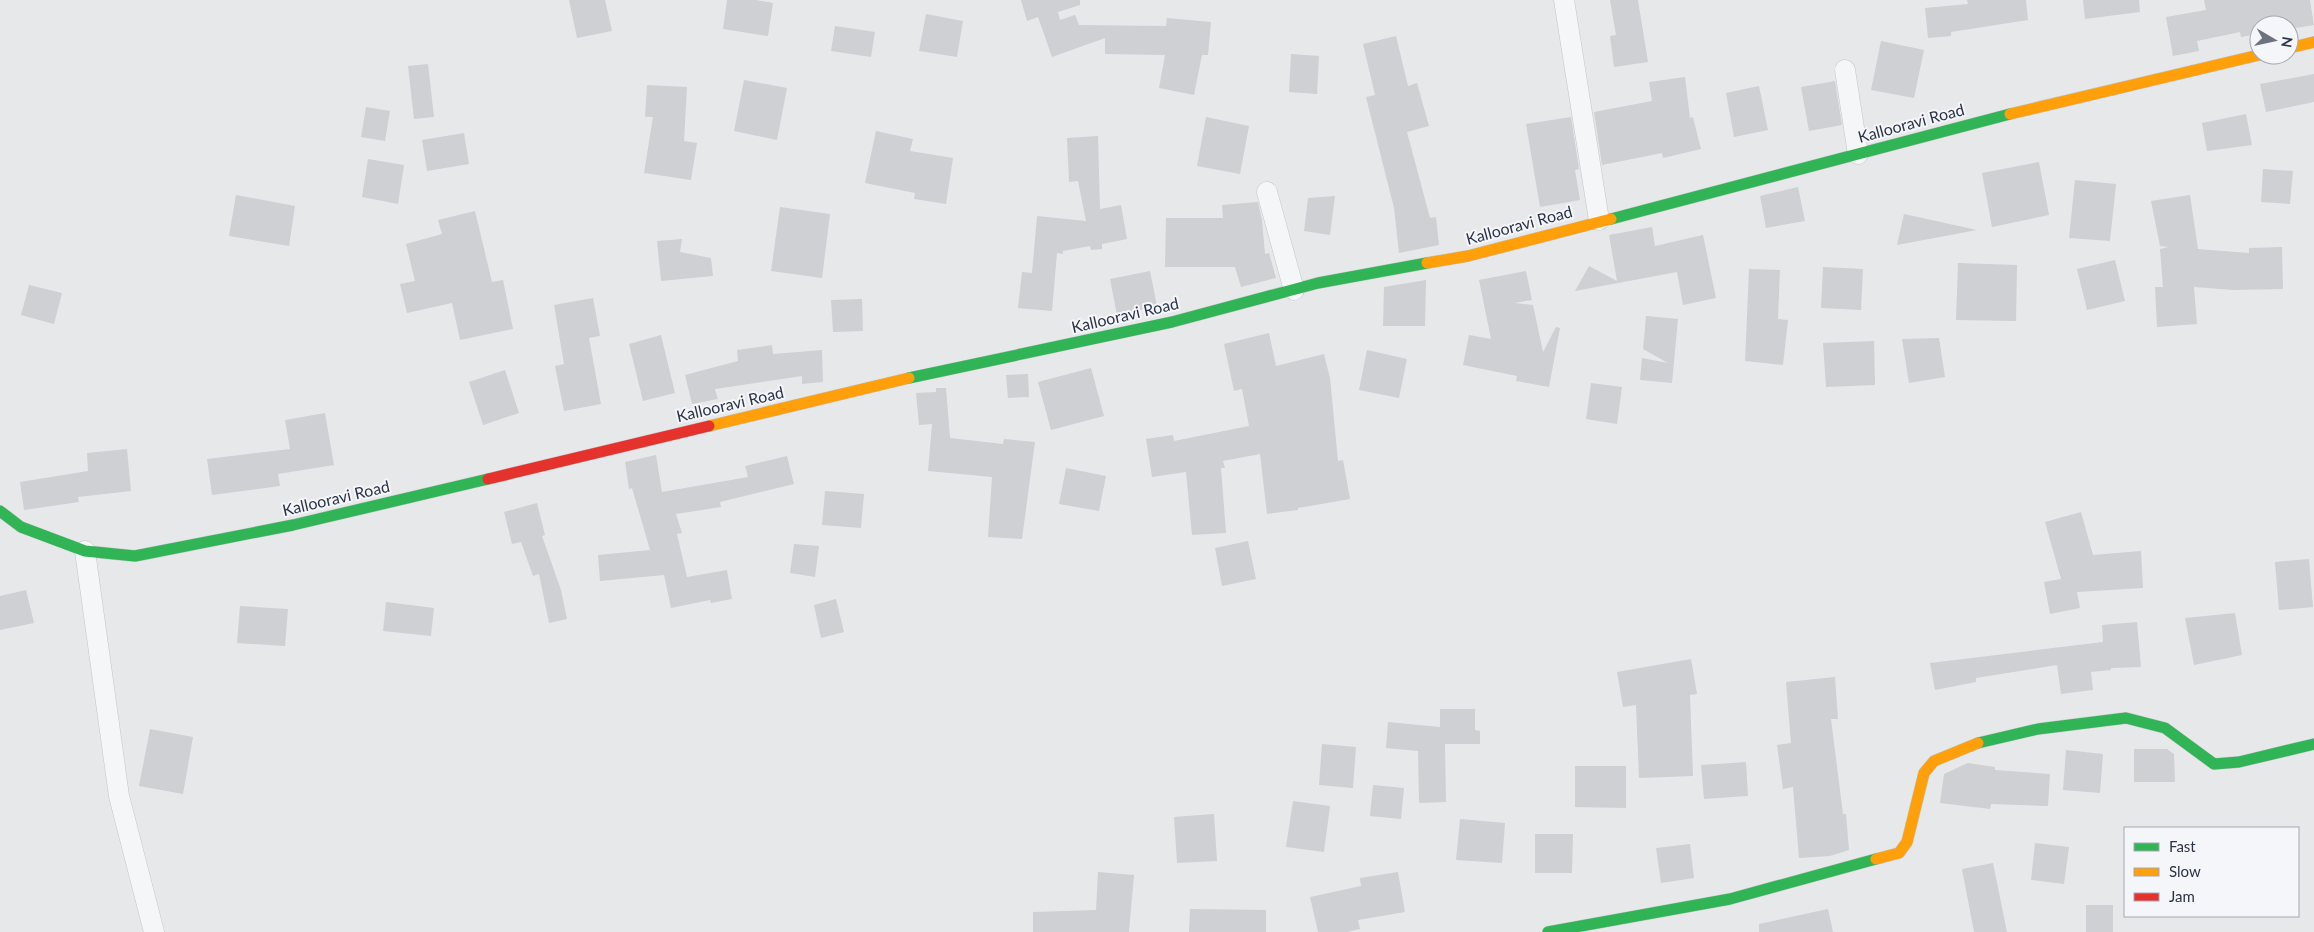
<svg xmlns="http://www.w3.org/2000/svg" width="2314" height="932" font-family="Lato,sans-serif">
<rect width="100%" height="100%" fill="#e6e8ea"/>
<g fill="#ced0d3">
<path d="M 569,0 L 605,0 L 612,31 L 577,38 Z"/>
<path d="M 727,0 L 756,0 L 773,3 L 768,36 L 723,29 Z"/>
<path d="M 1021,0 L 1080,0 L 1080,5 L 1058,12 L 1060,20 L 1075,15 L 1079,25 L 1166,26 L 1167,18 L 1211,22 L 1208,55 L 1202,55 L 1194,95 L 1159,88 L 1165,55 L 1105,54 L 1105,38 L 1052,57 L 1038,17 L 1027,21 Z"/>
<path d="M 1610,0 L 1638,0 L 1648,62 L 1614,67 L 1610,36 L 1616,35 Z"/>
<path d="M 1967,0 L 2026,0 L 2028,20 L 1951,32 L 1951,36 L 1928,38 L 1925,8 L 1968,4 Z"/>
<path d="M 2083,0 L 2139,0 L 2140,12 L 2085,19 Z"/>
<path d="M 2204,0 L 2310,0 L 2314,25 L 2289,29 L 2289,25 L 2259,25 L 2259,34 L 2241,37 L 2240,32 L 2197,41 L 2199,51 L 2173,56 L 2166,17 L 2206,10 Z"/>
<path d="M 926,14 L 963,21 L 957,57 L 919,51 Z"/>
<path d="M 835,26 L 875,32 L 871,57 L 831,51 Z"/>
<path d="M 1396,36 L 1408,86 L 1417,83 L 1429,126 L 1407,132 L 1430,218 L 1436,217 L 1439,245 L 1399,253 L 1394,208 L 1366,97 L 1375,95 L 1363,44 Z"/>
<path d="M 1881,41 L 1924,50 L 1914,98 L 1871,90 Z"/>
<path d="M 1291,54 L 1319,56 L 1317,94 L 1289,92 Z"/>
<path d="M 428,64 L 434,117 L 414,119 L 408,66 Z"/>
<path d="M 2314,74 L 2314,102 L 2266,112 L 2260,84 Z"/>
<path d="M 1685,77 L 1690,118 L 1693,117 L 1701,149 L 1663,158 L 1662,153 L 1602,165 L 1594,112 L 1652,101 L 1649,82 Z"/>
<path d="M 744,80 L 787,88 L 777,140 L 734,131 Z"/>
<path d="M 1835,81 L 1842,125 L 1809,131 L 1801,87 Z"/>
<path d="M 647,85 L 687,87 L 684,141 L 697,143 L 691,180 L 644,173 L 653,117 L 645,117 Z"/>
<path d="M 1759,86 L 1768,130 L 1734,137 L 1726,93 Z"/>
<path d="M 366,107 L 390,111 L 385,141 L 361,137 Z"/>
<path d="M 2246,114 L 2252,145 L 2207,151 L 2202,123 Z"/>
<path d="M 1206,117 L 1249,126 L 1240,174 L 1197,166 Z"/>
<path d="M 1571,117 L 1579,169 L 1575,170 L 1580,200 L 1540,207 L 1526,124 Z"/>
<path d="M 876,131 L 913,139 L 910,151 L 953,158 L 946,204 L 914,199 L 915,193 L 865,183 Z"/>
<path d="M 464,133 L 469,164 L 427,171 L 422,140 Z"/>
<path d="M 1098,136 L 1100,209 L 1121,205 L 1127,239 L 1102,244 L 1102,249 L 1091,250 L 1090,246 L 1063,251 L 1063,254 L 1057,253 L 1052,311 L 1018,308 L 1022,272 L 1032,273 L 1037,216 L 1086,221 L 1078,181 L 1069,182 L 1067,138 Z"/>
<path d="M 368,159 L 404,165 L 398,204 L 362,197 Z"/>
<path d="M 2039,162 L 2049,215 L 1992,227 L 1982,173 Z"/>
<path d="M 2263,169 L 2293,171 L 2290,204 L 2261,202 Z"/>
<path d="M 2075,180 L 2116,184 L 2110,241 L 2069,238 Z"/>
<path d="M 1798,187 L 1805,221 L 1766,228 L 1760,196 Z"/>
<path d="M 236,195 L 295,206 L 289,246 L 229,236 Z"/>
<path d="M 2190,195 L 2198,249 L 2249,253 L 2249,248 L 2282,247 L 2283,289 L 2233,290 L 2194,287 L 2197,324 L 2157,327 L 2155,287 L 2163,287 L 2160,249 L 2168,247 L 2160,246 L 2151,201 Z"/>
<path d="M 1335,196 L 1330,235 L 1304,231 L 1308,198 Z"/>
<path d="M 1258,202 L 1262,220 L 1265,254 L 1269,253 L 1276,278 L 1241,287 L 1235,267 L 1165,267 L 1166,218 L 1223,218 L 1222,205 Z"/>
<path d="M 780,207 L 830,214 L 822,278 L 771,271 Z"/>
<path d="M 475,211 L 492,282 L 503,280 L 513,329 L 460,340 L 452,303 L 407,313 L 400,284 L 415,281 L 406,244 L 442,234 L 438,220 Z"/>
<path d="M 1904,214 L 1977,230 L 1897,245 Z"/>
<path d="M 1652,227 L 1655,246 L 1703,235 L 1716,298 L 1683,305 L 1677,272 L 1575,291 L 1589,266 L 1617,281 L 1609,235 Z"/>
<path d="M 682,239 L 680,252 L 711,258 L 713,276 L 661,281 L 657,241 Z"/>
<path d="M 2115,260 L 2125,301 L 2087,310 L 2077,269 Z"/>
<path d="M 1958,263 L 2017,265 L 2016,321 L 1956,320 Z"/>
<path d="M 1823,267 L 1863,269 L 1861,310 L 1821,308 Z"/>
<path d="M 1749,269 L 1780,270 L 1778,319 L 1788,320 L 1783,365 L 1745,361 Z"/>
<path d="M 1150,271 L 1157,306 L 1117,315 L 1110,279 Z"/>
<path d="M 1526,271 L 1532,300 L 1514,303 L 1533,305 L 1543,352 L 1556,327 L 1560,328 L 1549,387 L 1516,381 L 1517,376 L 1463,365 L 1469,335 L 1491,339 L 1479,280 Z"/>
<path d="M 1426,280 L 1425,326 L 1383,326 L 1384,287 Z"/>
<path d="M 29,285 L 62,293 L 54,324 L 21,315 Z"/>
<path d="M 593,298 L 600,336 L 589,338 L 601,404 L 564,411 L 555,366 L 564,364 L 554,305 Z"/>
<path d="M 862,299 L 863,331 L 833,332 L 831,300 Z"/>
<path d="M 1646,316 L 1678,319 L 1672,383 L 1640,380 L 1642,358 L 1668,363 L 1643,349 Z"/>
<path d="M 1269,333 L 1276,366 L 1324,354 L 1330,378 L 1338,461 L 1343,460 L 1350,499 L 1298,508 L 1298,510 L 1267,514 L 1260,454 L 1223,461 L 1225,468 L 1221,468 L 1226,533 L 1192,535 L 1186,472 L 1152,477 L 1146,439 L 1173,435 L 1174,441 L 1249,426 L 1242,389 L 1234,391 L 1224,344 Z"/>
<path d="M 661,335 L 675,393 L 643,401 L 629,344 Z"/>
<path d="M 1939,338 L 1945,377 L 1909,383 L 1902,339 Z"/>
<path d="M 1874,341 L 1875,385 L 1826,387 L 1823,343 Z"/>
<path d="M 772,345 L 773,354 L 822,350 L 823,382 L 802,384 L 802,376 L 715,389 L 718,399 L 692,404 L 685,375 L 738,361 L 737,350 Z"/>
<path d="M 1367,350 L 1407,359 L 1399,398 L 1359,390 Z"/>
<path d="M 1091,368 L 1104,416 L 1051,430 L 1038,382 Z"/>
<path d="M 505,370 L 519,413 L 483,425 L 469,382 Z"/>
<path d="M 1028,374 L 1029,397 L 1008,398 L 1006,375 Z"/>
<path d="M 1591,383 L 1622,387 L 1617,424 L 1586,419 Z"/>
<path d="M 936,388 L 946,388 L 950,438 L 1003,444 L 1004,439 L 1035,442 L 1022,539 L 988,537 L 992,477 L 928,471 L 932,424 L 919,425 L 916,393 L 936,392 Z"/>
<path d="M 325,413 L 334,465 L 278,474 L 280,486 L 212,495 L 207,459 L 290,449 L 285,420 Z"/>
<path d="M 127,449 L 131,491 L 78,497 L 79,502 L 24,510 L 20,482 L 88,471 L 87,453 Z"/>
<path d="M 656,455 L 662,492 L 748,477 L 745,466 L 787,456 L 794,484 L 720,502 L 721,507 L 676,514 L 682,533 L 677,534 L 687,577 L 727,570 L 732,599 L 711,603 L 710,600 L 671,608 L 664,575 L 600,581 L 598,555 L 650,550 L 632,488 L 629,489 L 625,462 Z"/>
<path d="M 1066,468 L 1106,476 L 1099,511 L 1059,504 Z"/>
<path d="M 825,491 L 864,494 L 861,528 L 822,525 Z"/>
<path d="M 537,503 L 545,535 L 542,536 L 561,590 L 567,619 L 549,623 L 539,574 L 533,576 L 521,542 L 512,544 L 504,512 Z"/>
<path d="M 2081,512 L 2093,555 L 2141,551 L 2143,588 L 2077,592 L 2080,608 L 2050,614 L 2044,582 L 2061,579 L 2045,522 Z"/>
<path d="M 1248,541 L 1256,579 L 1222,586 L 1215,548 Z"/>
<path d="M 794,544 L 819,546 L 815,577 L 790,573 Z"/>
<path d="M 2309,559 L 2313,607 L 2279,610 L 2275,562 Z"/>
<path d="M 26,590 L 34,623 L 0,630 L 0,596 Z"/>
<path d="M 836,599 L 844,632 L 821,638 L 814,605 Z"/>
<path d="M 386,602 L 434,608 L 431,636 L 383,631 Z"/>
<path d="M 240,606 L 288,609 L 285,646 L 237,643 Z"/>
<path d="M 2235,613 L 2242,655 L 2194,665 L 2185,618 Z"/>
<path d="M 2137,622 L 2141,667 L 2111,668 L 2111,670 L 2091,672 L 2093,690 L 2061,694 L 2057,665 L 1976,678 L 1976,682 L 1935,690 L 1930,663 L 2103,642 L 2102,625 Z"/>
<path d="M 1691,659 L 1697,694 L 1690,695 L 1693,776 L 1639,778 L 1636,705 L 1623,707 L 1617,672 Z"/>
<path d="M 1835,677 L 1838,719 L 1831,719 L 1843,814 L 1846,814 L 1849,850 L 1830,856 L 1799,858 L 1793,787 L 1783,789 L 1777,745 L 1791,743 L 1786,682 Z"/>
<path d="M 1440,709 L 1475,709 L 1475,730 L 1480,731 L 1480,744 L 1445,744 L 1446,802 L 1419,803 L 1418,751 L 1386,748 L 1388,722 L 1440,727 Z"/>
<path d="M 150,729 L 193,737 L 183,794 L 139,786 Z"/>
<path d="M 1322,744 L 1356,747 L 1353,788 L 1319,785 Z"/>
<path d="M 2134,749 L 2167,749 L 2174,754 L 2175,782 L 2134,782 Z"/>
<path d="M 2066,750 L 2103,754 L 2100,793 L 2063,790 Z"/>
<path d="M 1746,762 L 1748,796 L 1704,799 L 1701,765 Z"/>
<path d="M 1968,763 L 1995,767 L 1995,770 L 2050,774 L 2048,806 L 1991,804 L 1990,809 L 1940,803 L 1944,774 Z"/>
<path d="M 1575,766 L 1626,766 L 1626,808 L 1575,807 Z"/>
<path d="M 1373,785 L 1404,788 L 1401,819 L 1370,816 Z"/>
<path d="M 1293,801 L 1330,806 L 1324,852 L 1286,847 Z"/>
<path d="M 1214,814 L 1217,861 L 1177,863 L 1174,817 Z"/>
<path d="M 1460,819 L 1505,823 L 1502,863 L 1456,860 Z"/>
<path d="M 1535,834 L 1573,834 L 1572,873 L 1535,873 Z"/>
<path d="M 2035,843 L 2069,847 L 2064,884 L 2031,880 Z"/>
<path d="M 1690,844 L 1694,878 L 1661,883 L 1656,848 Z"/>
<path d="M 1993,863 L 2007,932 L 1974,932 L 1962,869 Z"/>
<path d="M 1098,872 L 1134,875 L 1129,932 L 1033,932 L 1033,912 L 1096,910 Z"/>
<path d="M 1398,872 L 1405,912 L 1358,920 L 1360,929 L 1347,932 L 1318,932 L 1310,897 L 1361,886 L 1360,878 Z"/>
<rect x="2086" y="905" width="27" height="27"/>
<path d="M 1190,909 L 1266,910 L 1266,932 L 1189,932 Z"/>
<path d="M 1828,909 L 1833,932 L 1759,932 L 1759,924 Z"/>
</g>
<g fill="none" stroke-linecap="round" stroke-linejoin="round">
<g stroke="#c4c6c8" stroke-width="21">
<g id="street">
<path d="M 1564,0 L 1599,220"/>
<path d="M 1845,70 L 1858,154"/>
<path d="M 1267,192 L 1294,290"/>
<path d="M 85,551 L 119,796 L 154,932"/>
</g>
</g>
<g stroke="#c4c6c8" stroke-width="12">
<g id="fast">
<path d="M 1611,219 L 2010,114"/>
<path d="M 909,378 L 1172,322 L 1318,283 L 1427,263"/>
<path d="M 0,511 L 21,527 L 85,551 L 135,556 L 293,525 L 488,479"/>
<path d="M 1978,743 L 2038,729 L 2126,718 L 2165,728 L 2214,764 L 2239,762 L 2314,744"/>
<path d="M 1548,932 L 1730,899 L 1876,859"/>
</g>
</g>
<g stroke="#c4c6c8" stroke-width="12">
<g id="slow">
<path d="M 2289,48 L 2314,42"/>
<path d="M 2010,114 L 2259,55"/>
<path d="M 1427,263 L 1468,256 L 1611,219"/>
<path d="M 709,426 L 909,378"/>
<path d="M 1876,859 L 1899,853 L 1907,842 L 1924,773 L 1934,761 L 1978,743"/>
</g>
</g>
<g stroke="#c4c6c8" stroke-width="12">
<path id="jam" d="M 488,479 L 709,426"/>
</g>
<use href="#street" stroke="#f5f6f7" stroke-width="20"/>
<use href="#fast" stroke="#30b455" stroke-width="11"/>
<use href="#slow" stroke="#ff9f0a" stroke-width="11"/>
<use href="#jam" stroke="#e5322d" stroke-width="11"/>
</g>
<g text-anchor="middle" stroke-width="4" stroke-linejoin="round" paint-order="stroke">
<g font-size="16" fill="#2b3445" stroke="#f4f6f9">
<text transform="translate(1911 123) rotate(-15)" y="6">Kallooravi Road</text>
<text transform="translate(1519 225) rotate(-15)" y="6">Kallooravi Road</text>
<text transform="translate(1125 315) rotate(-13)" y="6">Kallooravi Road</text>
<text transform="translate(730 404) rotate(-13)" y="6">Kallooravi Road</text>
<text transform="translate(336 498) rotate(-13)" y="6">Kallooravi Road</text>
</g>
</g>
<rect x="2124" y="827" width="175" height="90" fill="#f4f6f9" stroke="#a4a8b1"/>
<rect x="2134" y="843" width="25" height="8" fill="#30b455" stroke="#a4a8b1"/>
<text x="2169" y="852" font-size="15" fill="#2b3445">Fast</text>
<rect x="2134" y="868" width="25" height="8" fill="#ff9f0a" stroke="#a4a8b1"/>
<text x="2169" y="877" font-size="15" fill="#2b3445">Slow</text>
<rect x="2134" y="893" width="25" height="8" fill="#e5322d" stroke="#a4a8b1"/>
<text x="2169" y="902" font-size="15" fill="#2b3445">Jam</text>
<g transform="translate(2274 40) rotate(99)"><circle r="24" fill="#f4f6f9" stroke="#a4a8b1"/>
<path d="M0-4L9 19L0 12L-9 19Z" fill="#6c737f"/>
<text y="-8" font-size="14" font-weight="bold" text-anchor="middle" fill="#2b3445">N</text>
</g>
</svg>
